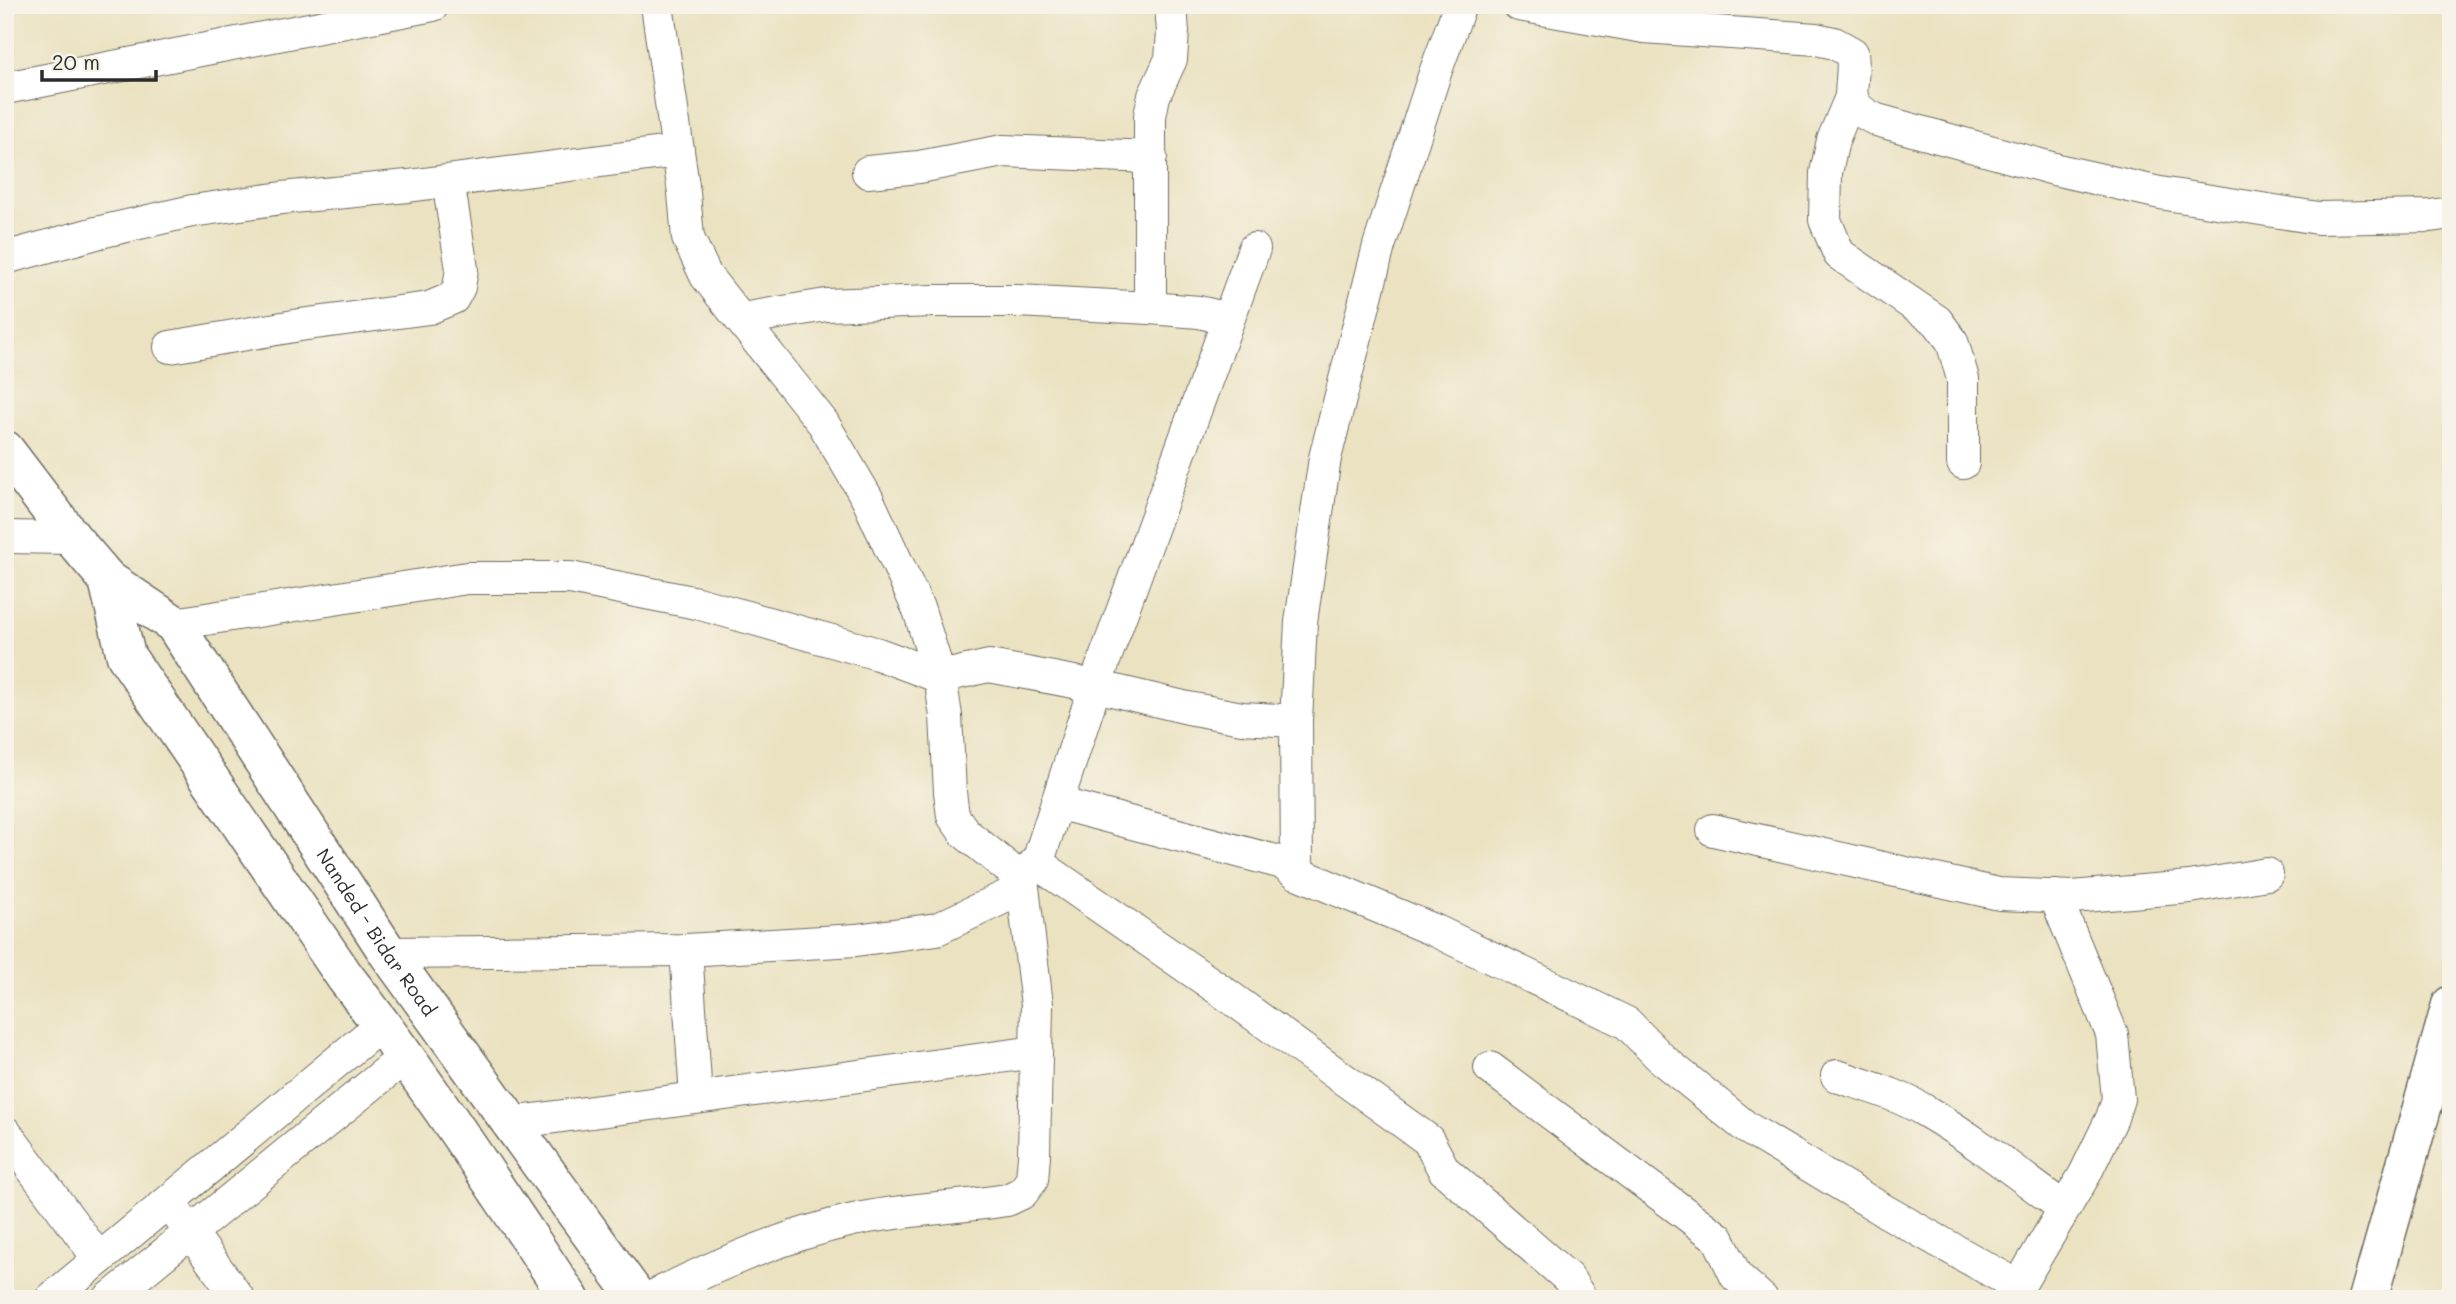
<svg xmlns="http://www.w3.org/2000/svg" width="2456" height="1304" font-family="Mali,sans-serif">
<rect width="100%" height="100%" fill="#f7f3e8"/>
<filter id="ink" filterUnits="userSpaceOnUse"><feTurbulence type="fractalNoise" baseFrequency=".0143" numOctaves="2"/><feDisplacementMap in="SourceGraphic" scale="14" xChannelSelector="R" yChannelSelector="G"/><feConvolveMatrix kernelMatrix="1 2 1 2 8 2 1 2 1" color-interpolation-filters="sRGB"/></filter>
<filter id="wash" filterUnits="userSpaceOnUse"><feTurbulence type="fractalNoise" baseFrequency=".00686" numOctaves="4" result="noise"/><feDisplacementMap in="SourceGraphic" scale="28" xChannelSelector="R" yChannelSelector="G"/><feGaussianBlur stdDeviation="1.57" result="paint"/><feColorMatrix in="noise" values="0 0 0 0 0 0 0 0 0 0 0 0 0 0 0 0 0 1.4 0 .05"/><feComposite in="paint" operator="in"/></filter>
<g filter="url(#wash)">
<rect width="100%" height="100%" fill="#ebe2c1"/>
</g>
<g filter="url(#ink)">
<g fill="none" stroke-linecap="round" stroke-linejoin="round">
<g stroke="#6e6b60" stroke-width="34">
<g id="street">
<path d="M 1519,5 L 1644,27 L 1816,39 L 1834,43 L 1852,53 C 1857,88 1837,102 1877,120 L 2058,170 L 2160,193 L 2318,218 L 2430,216 L 2451,213"/>
<path d="M 5,88 L 433,5"/>
<path d="M 1851,97 L 1833,140 L 1826,173 L 1825,220 L 1839,254 L 1937,321 L 1952,341 L 1963,379 L 1963,463"/>
<path d="M 868,172 L 919,167 L 1003,151 L 1151,157"/>
<path d="M 5,258 L 96,233 L 192,211 L 282,198 L 408,186 L 678,151"/>
<path d="M 1150,308 L 1150,116 L 1154,96 L 1171,59 L 1173,32 L 1171,5"/>
<path d="M 742,319 L 826,305 L 932,301 L 1018,301 L 1150,308 L 1199,312 L 1228,319"/>
<path d="M 170,347 L 300,325 L 429,308 L 453,298 L 459,287 L 462,269 L 448,181"/>
<path d="M 5,537 L 72,538"/>
<path d="M 174,624 L 467,578 L 570,578 L 697,603 L 878,654 L 940,677 L 989,666 L 1095,686 L 1188,708 L 1242,718 L 1296,721"/>
<path d="M 1057,803 L 1283,863 L 1297,873 L 1436,931 L 1627,1023 L 1663,1060 L 1747,1128 L 1885,1211 L 2018,1286"/>
<path d="M 1713,830 L 1999,894 L 2072,897 L 2190,887 L 2267,874"/>
<path d="M 1037,863 L 1223,992 L 1428,1140 L 1444,1170 L 1568,1278 L 1581,1299"/>
<path d="M 1297,873 L 1296,721 L 1301,622 L 1325,458 L 1379,246 L 1435,73 L 1460,5"/>
<path d="M 686,950 L 696,1097"/>
<path d="M 388,953 L 686,950 L 856,940 L 937,929 L 1009,895 L 1039,858 L 1095,686 L 1254,249"/>
<path d="M 1490,1068 L 1718,1238 L 1736,1276 L 1762,1299"/>
<path d="M 1837,1076 C 1867,1086 1900,1095 1927,1112 C 1975,1140 2019,1175 2064,1208"/>
<path d="M 511,1123 L 1036,1052"/>
<path d="M 5,1132 L 99,1259"/>
<path d="M 178,1215 L 239,1299"/>
<path d="M 51,1299 L 382,1024"/>
<path d="M 109,1299 L 405,1057"/>
<path d="M 648,1299 C 709,1268 786,1235 853,1220 C 903,1209 956,1208 1007,1200 L 1022,1193 L 1032,1180 L 1034,1155 L 1037,1005 L 1022,879 L 965,833 L 953,816 L 950,792 L 946,716 L 940,677 L 919,610 L 867,498 L 823,423 L 706,276 L 688,238 L 684,193 L 657,5"/>
<path d="M 2011,1299 L 2085,1174 L 2112,1118 L 2118,1099 L 2112,1034 L 2055,896"/>
</g>
</g>
<g stroke="#6e6b60" stroke-width="41">
<path id="secondary" d="M 2368,1299 L 2451,1005"/>
</g>
<g stroke="#6e6b60" stroke-width="41">
<g id="primary">
<path id="s1" d="M 5,450 L 72,538 L 108,580 L 174,624 L 388,953 L 638,1299"/>
<path d="M 108,580 L 126,656 L 345,977 C 426,1080 497,1190 570,1299"/>
</g>
</g>
<use href="#street" stroke="#fff" stroke-width="32"/>
<use href="#secondary" stroke="#fff" stroke-width="38"/>
<use href="#primary" stroke="#fff" stroke-width="38"/>
</g>
</g>
<g text-anchor="middle" stroke-width="5" stroke-linejoin="round" paint-order="stroke">
<g font-size="19" fill="#2b2b2b" stroke="#f7f3e8">
<text dy="7" stroke="none"><textPath href="#s1" startOffset="614">Nanded - Bidar Road</textPath></text>
</g>
</g>
<rect width="2456" height="1304" fill="none" stroke="#f7f3e8" stroke-width="28"/>
<path d="M42 70v10h114v-10" fill="none" stroke="#2b2b2b" stroke-width="3.5"/>
<text x="52" y="70" font-size="21" fill="#2b2b2b" stroke="#f7f3e8" stroke-width="5" paint-order="stroke">20 m</text>
</svg>
